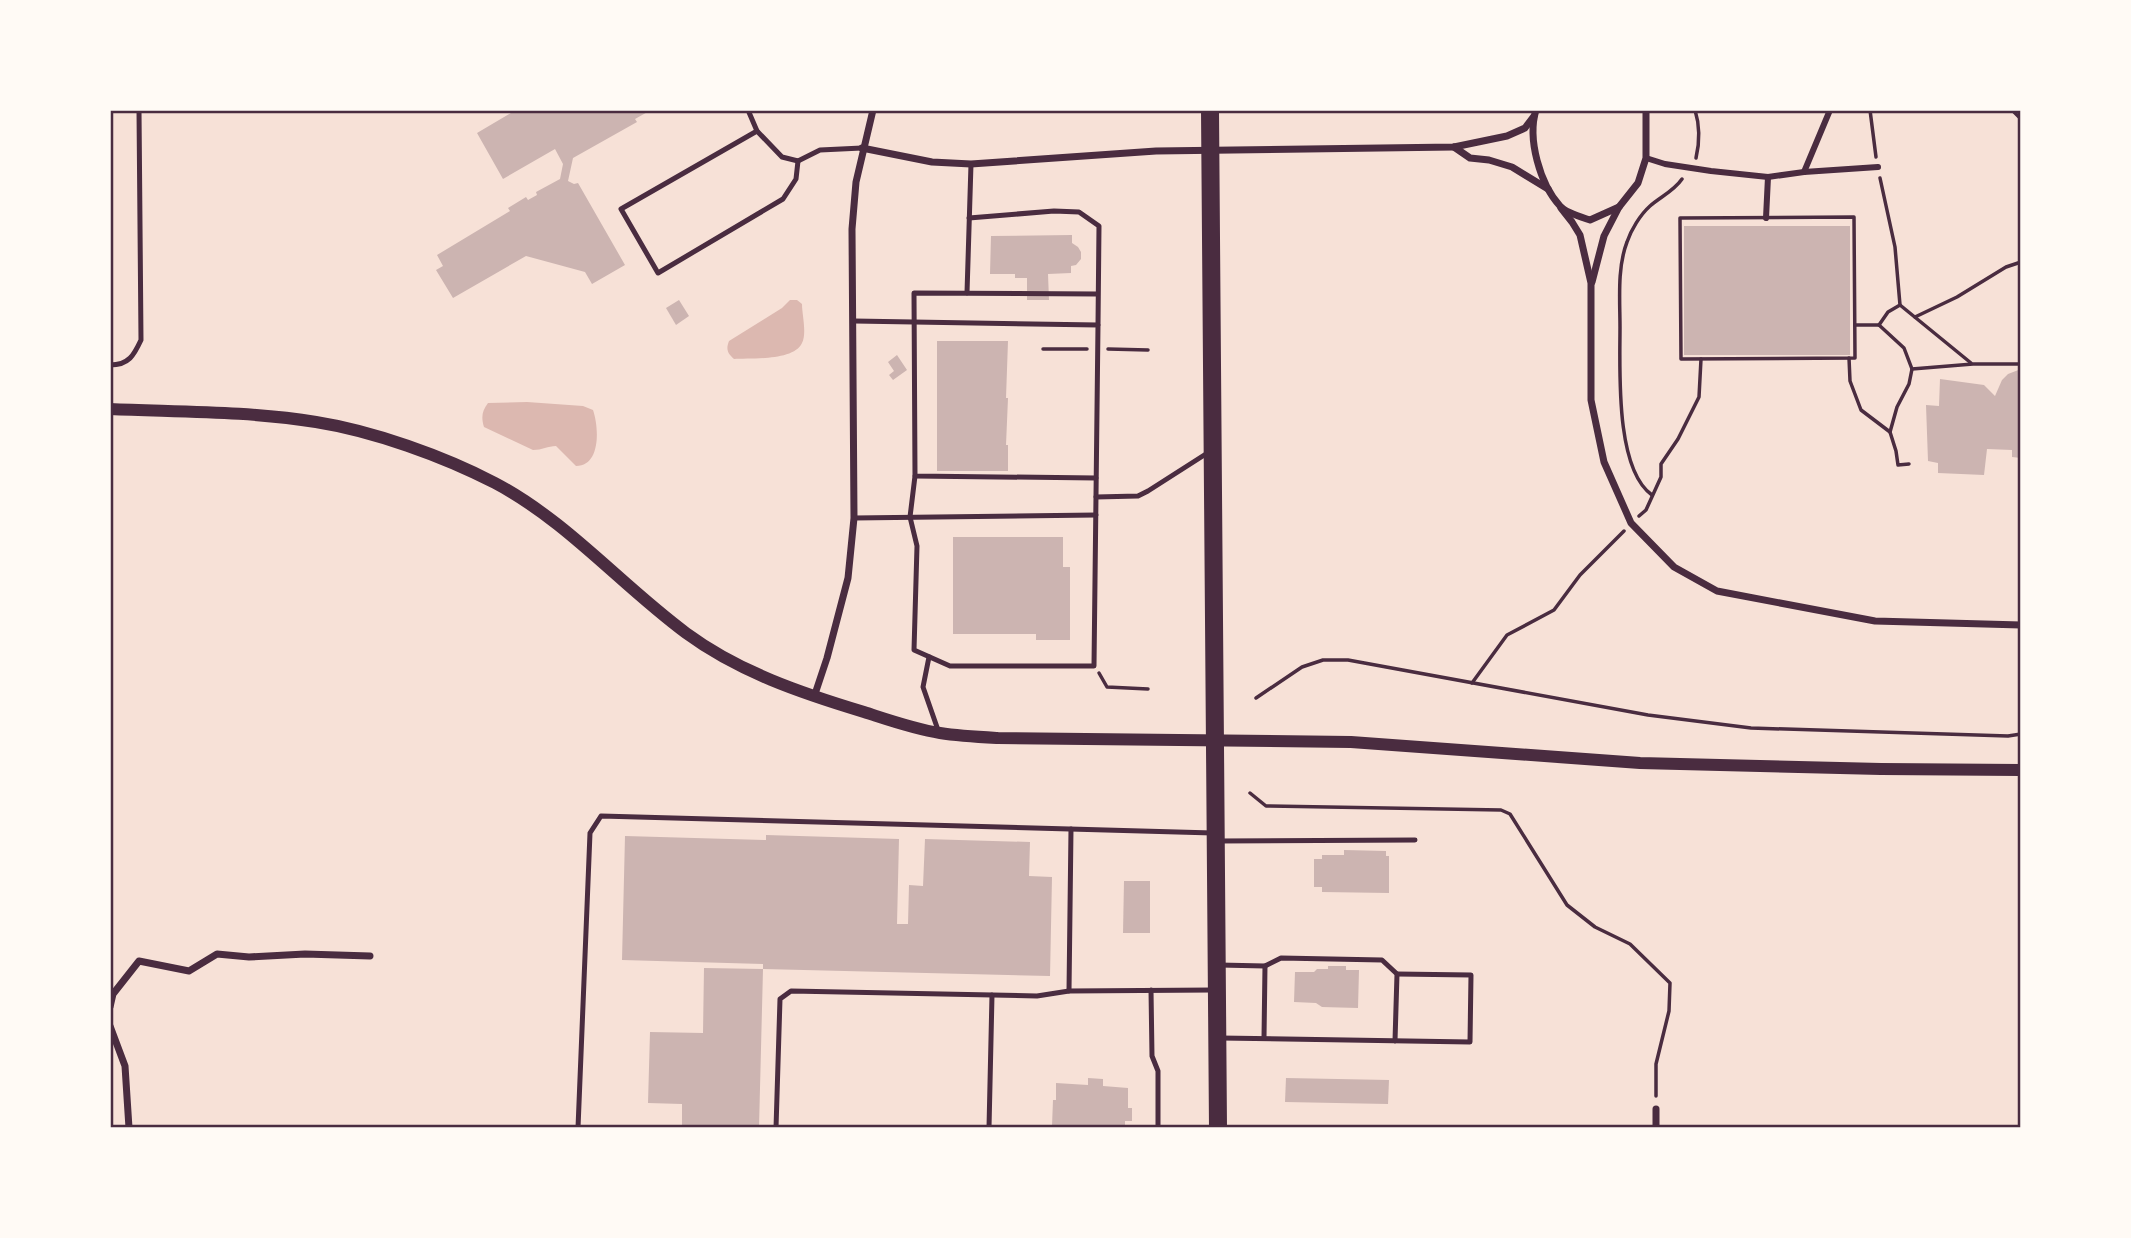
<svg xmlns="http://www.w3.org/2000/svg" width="2131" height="1238" font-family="'IBM Plex Sans',sans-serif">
<rect width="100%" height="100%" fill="#f7e1d7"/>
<g fill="#dcb8b0">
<path d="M 790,300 L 797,300 L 802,304 C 802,315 807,333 802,343 C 794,361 751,358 734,359 C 727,353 726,349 729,341 L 782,308 Z"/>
<path d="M 527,402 L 583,406 L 593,410 C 599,427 601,466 576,466 L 556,446 C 548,446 542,450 533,450 L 484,427 C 481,417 482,411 488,403 Z"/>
</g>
<g fill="#ccb4b1">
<path d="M 516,110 L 651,110 L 635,119 L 637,122 L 573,158 L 568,181 L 574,184 L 578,183 L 625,265 L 592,284 L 585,272 L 526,256 L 453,298 L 436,270 L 443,266 L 437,255 L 510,211 L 508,208 L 526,197 L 528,200 L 537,195 L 536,192 L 560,179 L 563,164 L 555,149 L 503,179 L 477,133 Z"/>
<rect x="1684" y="226" width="166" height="129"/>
<path d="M 1072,235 L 1072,243 L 1078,247 L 1081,252 L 1081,259 L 1076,265 L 1071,266 L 1071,273 L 1048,274 L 1049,300 L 1027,300 L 1027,278 L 1015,278 L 1015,274 L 990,274 L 991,236 Z"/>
<path d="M 679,300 L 689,316 L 676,325 L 666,308 Z"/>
<path d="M 937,341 L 1008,341 L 1006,398 L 1008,398 L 1006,445 L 1008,445 L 1008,471 L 937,471 Z"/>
<path d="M 897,355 L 907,370 L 893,380 L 889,375 L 894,371 L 888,362 Z"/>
<path d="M 2021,369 L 2021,458 L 2012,457 L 2012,450 L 1987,449 L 1984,475 L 1938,473 L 1938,463 L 1928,461 L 1926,405 L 1939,406 L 1940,379 L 1984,385 L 1995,396 L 2002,380 L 2008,374 Z"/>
<path d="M 953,537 L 1063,537 L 1063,567 L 1070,567 L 1070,640 L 1036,640 L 1036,634 L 953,634 Z"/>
<path d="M 766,835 L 899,839 L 897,924 L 908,924 L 909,885 L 923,886 L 925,839 L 1030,842 L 1029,876 L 1052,877 L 1050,976 L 763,969 L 759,1128 L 682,1128 L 682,1104 L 648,1103 L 650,1032 L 703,1033 L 704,968 L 763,969 L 763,964 L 622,960 L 625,836 L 766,840 Z"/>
<path d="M 1344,850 L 1386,851 L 1386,856 L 1389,856 L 1389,893 L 1322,892 L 1322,887 L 1314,887 L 1314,859 L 1322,859 L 1322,855 L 1344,855 Z"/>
<path d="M 1124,881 L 1150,881 L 1150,933 L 1123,933 Z"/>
<path d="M 1328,966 L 1346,966 L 1346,970 L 1359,970 L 1358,1008 L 1322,1007 L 1316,1003 L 1294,1002 L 1295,972 L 1314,972 L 1317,969 L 1328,969 Z"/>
<path d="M 1088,1078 L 1103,1079 L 1103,1086 L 1128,1088 L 1128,1108 L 1132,1108 L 1132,1121 L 1125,1121 L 1125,1128 L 1055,1128 L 1052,1126 L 1053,1100 L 1056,1100 L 1056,1083 L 1088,1085 Z"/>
<path d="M 1286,1078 L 1389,1080 L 1388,1104 L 1285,1102 Z"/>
</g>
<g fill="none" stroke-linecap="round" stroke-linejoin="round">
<g stroke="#4a2c40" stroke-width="3.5">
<path d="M 1695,110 C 1700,126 1700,141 1696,158"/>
<path d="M 1870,110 L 1876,157"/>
<path d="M 2012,110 L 2021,119"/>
<path d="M 1854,217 L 1855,358 L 1681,359 L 1680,218 Z"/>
<path d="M 1900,305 L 1971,363"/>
<path d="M 1915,317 L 1957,297 L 2006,267 L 2021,262"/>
<path d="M 1855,325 L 1879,325 L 1904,348 L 1912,369 L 1909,384 L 1897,407 L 1890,432 L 1896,451 L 1898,465 L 1909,464"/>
<path d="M 1879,325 L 1888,312 L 1900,305 L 1895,247 L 1880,178"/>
<path d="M 1043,349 L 1087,349"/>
<path d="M 1108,349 L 1148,350"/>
<path d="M 1849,358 L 1850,381 L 1861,410 L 1890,432"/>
<path d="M 1912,369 L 1973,364 L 2021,364"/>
<path d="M 1652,495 C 1615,469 1620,369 1620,327 C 1620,300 1617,268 1627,242 C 1631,230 1640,215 1650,206 C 1660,197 1674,191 1682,179"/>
<path d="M 1639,516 L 1646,510 L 1661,477 L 1661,464 L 1678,439 L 1699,397 L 1701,359"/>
<path d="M 1099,673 L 1107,687 L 1148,689"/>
<path d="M 1472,683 L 1507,635 L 1554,610 L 1580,575 L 1624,531"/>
<path d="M 1256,698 L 1302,667 L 1323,660 L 1348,660 L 1648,715 L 1751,728 L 2008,736 L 2021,734"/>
<path d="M 1250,793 L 1266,806 L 1501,810 L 1510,814 L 1567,905 L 1595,927 L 1630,944 L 1670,983 L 1669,1011 L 1656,1064 L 1656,1096"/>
</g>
<g stroke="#4a2c40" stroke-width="5">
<path d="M 748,110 L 757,131 L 782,157 L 798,161 L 820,150 L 862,148"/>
<path d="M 757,131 L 621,209 L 658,273 L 783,199 L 796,179 L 798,161"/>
<path d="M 969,218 L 1054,211 L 1079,212 L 1099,226 L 1098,325"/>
<path d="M 967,293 L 971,164"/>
<path d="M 854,321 L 1098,325 L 1094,666 L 950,666 L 914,650 L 917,546 L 910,517 L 915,476"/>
<path d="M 110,365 C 129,365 134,355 141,340 L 139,110"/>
<path d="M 1096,478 L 915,476 L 914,293 L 1097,294"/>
<path d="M 1096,497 L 1138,496 L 1148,491 L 1209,452"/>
<path d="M 854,518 L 1096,515"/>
<path d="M 929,657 L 923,687 L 938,730"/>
<path d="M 1218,841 L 1415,840"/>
<path d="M 1219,965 L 1265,966 L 1281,958 L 1382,960 L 1397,974 L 1395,1041"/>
<path d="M 1151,990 L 1152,1056 L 1158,1071 L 1158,1128"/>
<path d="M 1069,991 L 1071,829"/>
<path d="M 1220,1038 L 1470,1042 L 1471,975 L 1397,974"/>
<path d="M 1264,1038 L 1265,966"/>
<path d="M 578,1128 L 590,833 L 601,816 L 1213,833"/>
<path d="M 776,1128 L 780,999 L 791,991 L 1037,996 L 1069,991 L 1213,990"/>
<path d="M 989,1128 L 992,995"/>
</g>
<g stroke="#4a2c40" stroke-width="6">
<path d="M 1646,158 L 1665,164 L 1711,171 L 1768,177 L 1804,172 L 1878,167"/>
<path d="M 1804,172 L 1830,110"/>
<path d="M 1766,218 L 1768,177"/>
</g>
<g stroke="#4a2c40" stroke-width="7">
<path d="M 1536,110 C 1527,139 1540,184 1560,206 C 1566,213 1581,217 1590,220 L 1619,207"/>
<path d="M 1454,147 L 1470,158 L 1489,160 L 1512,167 L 1548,189"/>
<path d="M 862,148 L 932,162 L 971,164 L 1156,151 L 1454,147 L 1507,136 L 1525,128 L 1534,116"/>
<path d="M 1561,208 L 1572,222 L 1580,235 L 1591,283 L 1591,400 L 1604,462 L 1631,523 L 1674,567 L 1717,591 L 1875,621 L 2021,625"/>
<path d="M 1592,282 L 1604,236 L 1619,207 L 1638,183 L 1646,158 L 1646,110"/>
<path d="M 814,697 L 827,658 L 848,578 L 854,518 L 852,229 L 856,182 L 873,110"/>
<path d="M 110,1007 L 113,994 L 139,961 L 189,971 L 217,954 L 249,957 L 305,954 L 370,956"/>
<path d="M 110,1026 L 125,1066 L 129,1128"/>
<path d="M 1656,1109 L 1656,1128"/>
</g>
<path stroke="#4a2c40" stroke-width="12" d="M 110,409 C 179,412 248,411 316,422 C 373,431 443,456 495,483 C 567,521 621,585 686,633 C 739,672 801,693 864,712 C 889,720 914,729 940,733 C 959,736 979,737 998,738 L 1351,742 L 1640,763 L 1881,769 L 2021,770"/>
<path stroke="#4a2c40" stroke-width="18" d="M 1210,110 L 1218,1128"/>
</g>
<rect width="2131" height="1238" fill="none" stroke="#fffaf5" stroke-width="224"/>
<rect x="112" y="112" width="1907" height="1014" fill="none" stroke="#4a2c40" stroke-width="2.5"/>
</svg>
